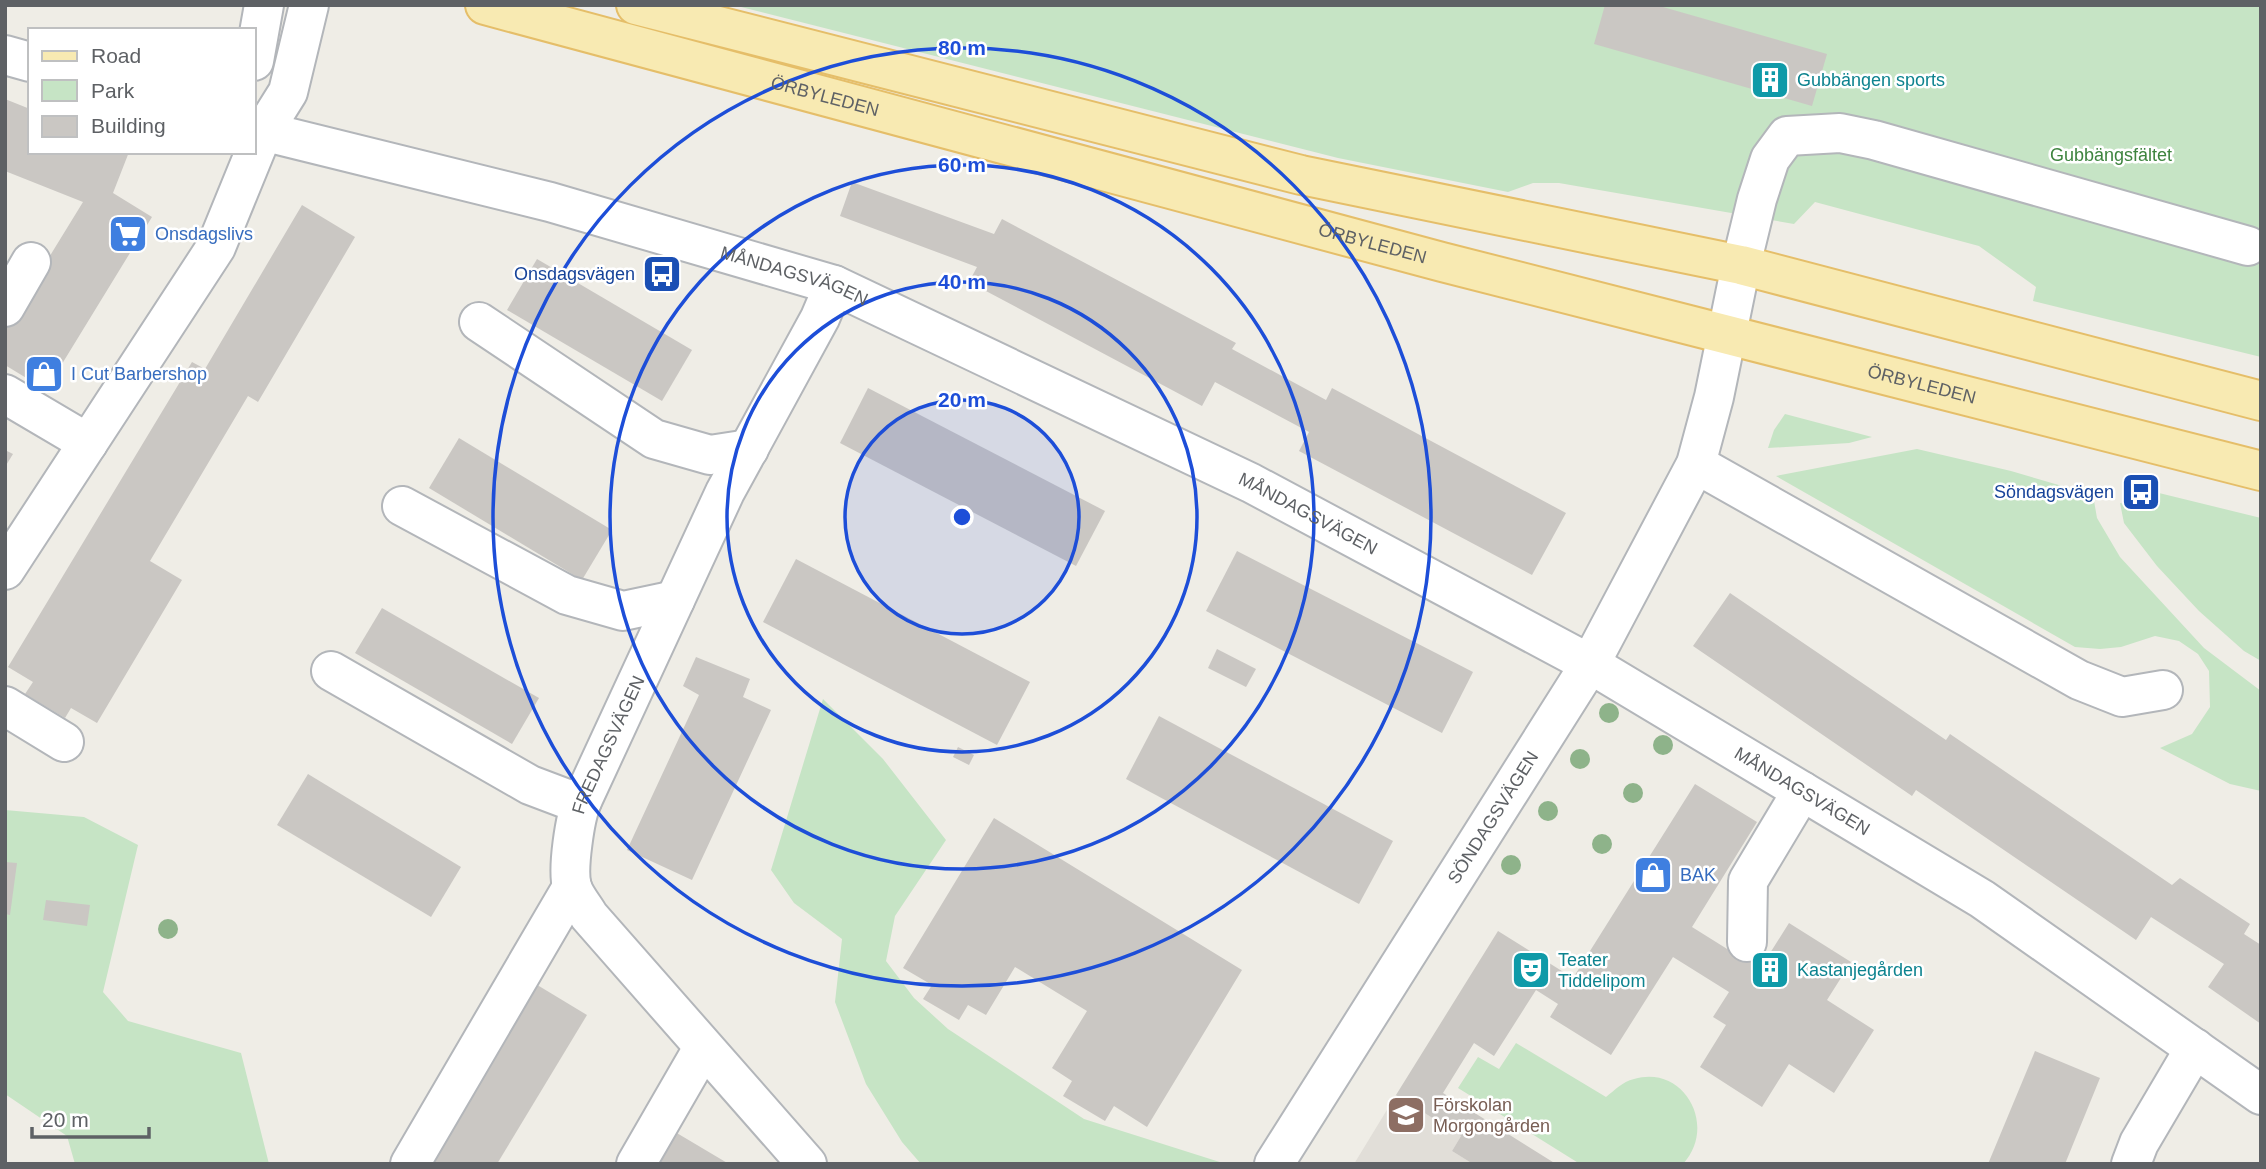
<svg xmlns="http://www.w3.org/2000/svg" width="2266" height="1169" font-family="Arial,sans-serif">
<rect width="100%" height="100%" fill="#efede6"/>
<path fill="#e1ded8" d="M 1396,1095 L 1461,1136 L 1452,1151 L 1473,1164 L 1354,1164 Z"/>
<g fill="#c6e4c5">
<path d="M 733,5 L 2261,5 L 2261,357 L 2033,301 L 2036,287 L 1979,246 L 1815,202 L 1794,224 L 1559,183 L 1533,183 L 1508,192 L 1338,158 Z"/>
<path d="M 1785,414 L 1872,437 L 1849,443 L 1768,448 L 1774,430 Z"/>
<path d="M 1917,449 L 2011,471 L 2093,495 L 2097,518 L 2120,557 L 2204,648 L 2261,691 L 2261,791 L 2230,784 L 2160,748 L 2192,734 L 2210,707 L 2209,671 L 2198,654 L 2179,641 L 2155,636 L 2121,647 L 2100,649 L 2075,647 L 1776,476 Z"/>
<path d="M 2159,493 L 2261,518 L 2261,661 L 2244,651 L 2199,611 L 2157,566 L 2124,523 L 2120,503 L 2154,510 Z"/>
<path d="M 823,699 L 883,759 L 946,840 L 895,916 L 886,961 L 914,998 L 948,1029 L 1084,1119 L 1226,1164 L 921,1164 L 902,1142 L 866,1084 L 835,1002 L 842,939 L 794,903 L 771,870 Z"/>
<path d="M 5,810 L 84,817 L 138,845 L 103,992 L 128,1021 L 241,1053 L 269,1164 L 75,1164 L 67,1136 L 5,1094 Z"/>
<path d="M 1516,1043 L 1606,1097 C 1615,1090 1622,1082 1634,1079 C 1684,1064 1718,1126 1683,1164 L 1580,1164 L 1458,1088 L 1478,1057 L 1499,1069 Z"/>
</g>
<g fill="#cac7c3">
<path d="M 1605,5 L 1656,5 L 1827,54 L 1812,106 L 1594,44 Z"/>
<path d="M 5,99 L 30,109 L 30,152 L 129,152 L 113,193 L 152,217 L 46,390 L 5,365 L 5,329 L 83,202 L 5,171 Z"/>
<path d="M 852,182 L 994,234 L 1002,219 L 1236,343 L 1232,349 L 1326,400 L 1332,388 L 1566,513 L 1532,575 L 1299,451 L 1309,432 L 1215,382 L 1202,406 L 969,282 L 977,267 L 840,216 Z"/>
<path d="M 302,205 L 355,237 L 258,402 L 248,396 L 150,561 L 182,580 L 97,723 L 71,708 L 65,718 L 25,694 L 33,682 L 8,667 L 192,362 L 205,369 Z"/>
<path d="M 537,259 L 692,350 L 662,401 L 507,310 Z"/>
<path d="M 868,388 L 1105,511 L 1076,566 L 840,443 Z"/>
<path d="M 459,438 L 612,530 L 582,580 L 429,488 Z"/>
<path d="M 5,450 L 13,454 L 5,467 Z"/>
<path d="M 1237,551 L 1473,672 L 1442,733 L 1206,611 Z"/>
<path d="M 796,559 L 1030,682 L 997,745 L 763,622 Z"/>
<path d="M 1730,593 L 1946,740 L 1950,734 L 2172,885 L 2180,878 L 2250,924 L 2244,934 L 2261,945 L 2261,1024 L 2208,987 L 2224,964 L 2151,917 L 2136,940 L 1916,790 L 1912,796 L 1693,646 Z"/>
<path d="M 382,608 L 539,698 L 512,744 L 355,653 Z"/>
<path d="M 1217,649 L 1256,669 L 1246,687 L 1208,668 Z"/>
<path d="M 696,657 L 750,679 L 743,697 L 771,710 L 692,880 L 627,850 L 699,695 L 683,686 Z"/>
<path d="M 1159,716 L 1393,841 L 1359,904 L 1126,779 Z"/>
<path d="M 958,747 L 974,755 L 969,765 L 953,757 Z"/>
<path d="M 308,774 L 461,867 L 431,917 L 277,825 Z"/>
<path d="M 1695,784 L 1757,822 L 1692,927 L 1748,962 L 1753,953 L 1765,961 L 1789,923 L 1851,962 L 1827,1000 L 1874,1030 L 1834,1093 L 1789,1064 L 1762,1107 L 1700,1067 L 1726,1025 L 1713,1017 L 1729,992 L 1673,957 L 1611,1055 L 1550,1017 L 1558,1004 L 1536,990 L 1494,1056 L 1474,1043 L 1443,1093 L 1556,1164 L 1473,1164 L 1452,1151 L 1461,1136 L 1396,1095 L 1498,931 L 1573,978 Z"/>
<path d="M 994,818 L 1242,970 L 1147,1127 L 1114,1106 L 1105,1121 L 1063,1096 L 1072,1081 L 1052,1068 L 1087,1011 L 1015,967 L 986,1015 L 968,1005 L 959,1020 L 923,999 L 932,985 L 903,968 Z"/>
<path d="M 5,862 L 17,863 L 10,915 L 5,914 Z"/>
<path d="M 46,900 L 90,905 L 87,926 L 43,920 Z"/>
<path d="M 529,980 L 587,1015 L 497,1164 L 418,1164 Z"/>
<path d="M 2035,1051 L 2100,1078 L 2065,1164 L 1988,1164 Z"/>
<path d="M 670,1129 L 729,1164 L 649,1164 Z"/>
</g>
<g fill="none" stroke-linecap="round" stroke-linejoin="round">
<g stroke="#b3b6ba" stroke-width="42">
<g id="minor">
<path d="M 5,55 L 30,62"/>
<path d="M 254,61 L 264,5"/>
<path id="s1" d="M 254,129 L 550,202 L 834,285 L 1251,483 L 1590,664 L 1982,899 L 2261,1095"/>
<path d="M 5,307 L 31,262"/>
<path d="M 479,322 L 654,439 L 710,455 L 749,449"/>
<path d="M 5,394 L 88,443"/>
<path d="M 1696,464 L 2079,680 L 2122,697 L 2163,690"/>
<path d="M 402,506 L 567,595 L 623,611 L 675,600"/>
<path d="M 5,570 L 216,247 L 263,132 L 288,92 L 309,5"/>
<path d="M 331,671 L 530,785 L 567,799 L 582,801"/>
<path d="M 5,706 L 64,742"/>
<path d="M 1747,942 L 1748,881 L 1802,791"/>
<path d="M 410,1164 L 572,887"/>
<path d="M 636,1164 L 703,1048"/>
<path id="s2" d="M 807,1164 L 589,916 C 584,907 575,897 572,887 C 567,869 575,817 582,801 L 725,492 L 820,318 L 834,285"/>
<path id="s3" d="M 1274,1164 L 1590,664 L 1696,464 L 1714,397 L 1741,265 L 1757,199 L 1770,159 L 1787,136 L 1840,133 L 1874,140 L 2248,246"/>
<path d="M 2131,1164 L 2139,1143 L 2195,1048"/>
</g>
</g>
<g stroke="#e5be69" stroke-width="42">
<g id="major">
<path id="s4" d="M 485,5 L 1442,262 L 2261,471"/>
<path d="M 636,5 L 1301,175 L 1741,265 L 2261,401"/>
</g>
</g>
<use href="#minor" stroke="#fff" stroke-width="38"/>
<use href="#major" stroke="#f8eab2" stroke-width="38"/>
</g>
<g fill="#8eb38a">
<circle cx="1609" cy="713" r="10"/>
<circle cx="1663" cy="745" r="10"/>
<circle cx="1580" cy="759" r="10"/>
<circle cx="1633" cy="793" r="10"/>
<circle cx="1548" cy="811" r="10"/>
<circle cx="1602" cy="844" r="10"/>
<circle cx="1511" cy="865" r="10"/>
<circle cx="168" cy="929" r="10"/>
</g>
<circle cx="962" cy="517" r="117" fill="#1d4ed8" fill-opacity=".12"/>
<g fill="none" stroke="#1d4ed8" stroke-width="3.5">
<circle cx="962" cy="517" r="117"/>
<circle cx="962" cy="517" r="235"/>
<circle cx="962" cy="517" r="352"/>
<circle cx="962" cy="517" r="469"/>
</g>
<defs>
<g id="building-square" transform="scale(2.0125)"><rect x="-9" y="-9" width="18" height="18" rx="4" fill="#0f9aa8" stroke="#fff"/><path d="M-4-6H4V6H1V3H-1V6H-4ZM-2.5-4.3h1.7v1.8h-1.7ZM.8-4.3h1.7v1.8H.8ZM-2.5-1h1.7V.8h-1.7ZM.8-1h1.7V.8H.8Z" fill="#fff"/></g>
<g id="supermarket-square" transform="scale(2.0125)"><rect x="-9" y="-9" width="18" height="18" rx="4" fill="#3f7fe0" stroke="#fff"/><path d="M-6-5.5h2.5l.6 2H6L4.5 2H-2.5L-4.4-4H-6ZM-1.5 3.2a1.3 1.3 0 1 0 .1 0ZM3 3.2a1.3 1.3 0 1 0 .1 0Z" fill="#fff"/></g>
<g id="bus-square" transform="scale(2.0125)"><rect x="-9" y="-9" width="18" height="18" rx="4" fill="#1a4fb4" stroke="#fff"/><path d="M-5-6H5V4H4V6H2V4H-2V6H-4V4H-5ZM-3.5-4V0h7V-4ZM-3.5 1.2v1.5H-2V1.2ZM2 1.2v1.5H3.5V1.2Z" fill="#fff"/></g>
<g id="shop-square" transform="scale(2.0125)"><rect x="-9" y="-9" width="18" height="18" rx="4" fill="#3f7fe0" stroke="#fff"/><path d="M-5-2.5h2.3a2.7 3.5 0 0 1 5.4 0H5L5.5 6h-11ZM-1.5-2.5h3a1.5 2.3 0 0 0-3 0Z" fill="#fff"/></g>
<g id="theatre-square" transform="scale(2.0125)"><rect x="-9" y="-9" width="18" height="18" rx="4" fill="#0f9aa8" stroke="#fff"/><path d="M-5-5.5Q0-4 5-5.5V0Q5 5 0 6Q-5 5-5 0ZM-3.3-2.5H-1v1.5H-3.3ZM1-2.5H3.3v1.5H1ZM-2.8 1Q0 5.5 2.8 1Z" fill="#fff"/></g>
<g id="school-square" transform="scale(2.0125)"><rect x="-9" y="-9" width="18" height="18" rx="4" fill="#8d6e63" stroke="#fff"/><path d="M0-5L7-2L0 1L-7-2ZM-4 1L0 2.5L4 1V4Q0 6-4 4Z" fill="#fff"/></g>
</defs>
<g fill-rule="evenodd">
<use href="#building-square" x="1770" y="80"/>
<use href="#supermarket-square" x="128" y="234"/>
<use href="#bus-square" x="662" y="274"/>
<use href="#shop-square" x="44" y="374"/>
<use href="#bus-square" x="2141" y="492"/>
<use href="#shop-square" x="1653" y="875"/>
<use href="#theatre-square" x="1531" y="970"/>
<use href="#building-square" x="1770" y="970"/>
<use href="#school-square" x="1406" y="1115"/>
</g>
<g text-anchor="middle" stroke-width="5" stroke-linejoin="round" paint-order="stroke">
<g font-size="18" fill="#0d838f" stroke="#fff" text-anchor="start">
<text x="1797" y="86">Gubbängen sports</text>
<text x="1558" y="966">Teater<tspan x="1558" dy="21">Tiddelipom</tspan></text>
<text x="1797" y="976">Kastanjegården</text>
</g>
<g font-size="18" fill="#5e6165" stroke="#fff">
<text dy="6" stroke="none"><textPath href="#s4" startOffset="352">ÖRBYLEDEN</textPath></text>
<text dy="6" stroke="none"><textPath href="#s4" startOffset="919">ÖRBYLEDEN</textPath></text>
<text dy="6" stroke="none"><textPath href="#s1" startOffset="560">MÅNDAGSVÄGEN</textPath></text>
<text dy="6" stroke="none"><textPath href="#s4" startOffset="1486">ÖRBYLEDEN</textPath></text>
<text dy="6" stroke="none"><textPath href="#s1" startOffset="1127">MÅNDAGSVÄGEN</textPath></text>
<text dy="6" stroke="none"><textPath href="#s2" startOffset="513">FREDAGSVÄGEN</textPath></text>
<text dy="6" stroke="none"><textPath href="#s1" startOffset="1694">MÅNDAGSVÄGEN</textPath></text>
<text dy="6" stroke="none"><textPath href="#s3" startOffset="410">SÖNDAGSVÄGEN</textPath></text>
</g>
<g font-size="18" fill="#3e843f" stroke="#fff">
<text x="2111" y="161">Gubbängsfältet</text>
</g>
<g font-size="18" fill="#366cbe" stroke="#fff" text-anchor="start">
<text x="155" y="240">Onsdagslivs</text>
<text x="71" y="380">I Cut Barbershop</text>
<text x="1680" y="881">BAK</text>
</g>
<g font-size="18" fill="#164399" stroke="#fff" text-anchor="end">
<text x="635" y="280">Onsdagsvägen</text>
<text x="2114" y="498">Söndagsvägen</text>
</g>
<g font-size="18" fill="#785e54" stroke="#fff" text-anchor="start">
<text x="1433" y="1111">Förskolan<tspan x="1433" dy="21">Morgongården</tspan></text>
</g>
</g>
<circle cx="962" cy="517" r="10" fill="#1d4ed8" stroke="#fff" stroke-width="3.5"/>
<g font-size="21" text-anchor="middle" font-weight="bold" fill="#1d4ed8" stroke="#fff" stroke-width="5" stroke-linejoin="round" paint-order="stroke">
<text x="962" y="55">80 m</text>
<text x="962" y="172">60 m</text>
<text x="962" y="289">40 m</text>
<text x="962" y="407">20 m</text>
</g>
<rect width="2266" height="1169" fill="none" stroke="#5e6165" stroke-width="14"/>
<rect x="28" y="28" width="228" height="126" fill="#ffffff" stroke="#bfc0c1" stroke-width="2"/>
<rect x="42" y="51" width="35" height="10" fill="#f8eab2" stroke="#bfc0c1" stroke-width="2"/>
<text x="91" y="63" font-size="21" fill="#5e6165">Road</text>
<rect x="42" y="80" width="35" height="21" fill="#c6e4c5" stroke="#bfc0c1" stroke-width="2"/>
<text x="91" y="98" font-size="21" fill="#5e6165">Park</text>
<rect x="42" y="116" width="35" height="21" fill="#cac7c3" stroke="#bfc0c1" stroke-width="2"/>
<text x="91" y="133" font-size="21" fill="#5e6165">Building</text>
<path d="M32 1127v10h117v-10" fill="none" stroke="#5e6165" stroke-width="3.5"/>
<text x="42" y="1127" font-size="21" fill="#5e6165" stroke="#ffffff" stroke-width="5" paint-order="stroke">20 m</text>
</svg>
